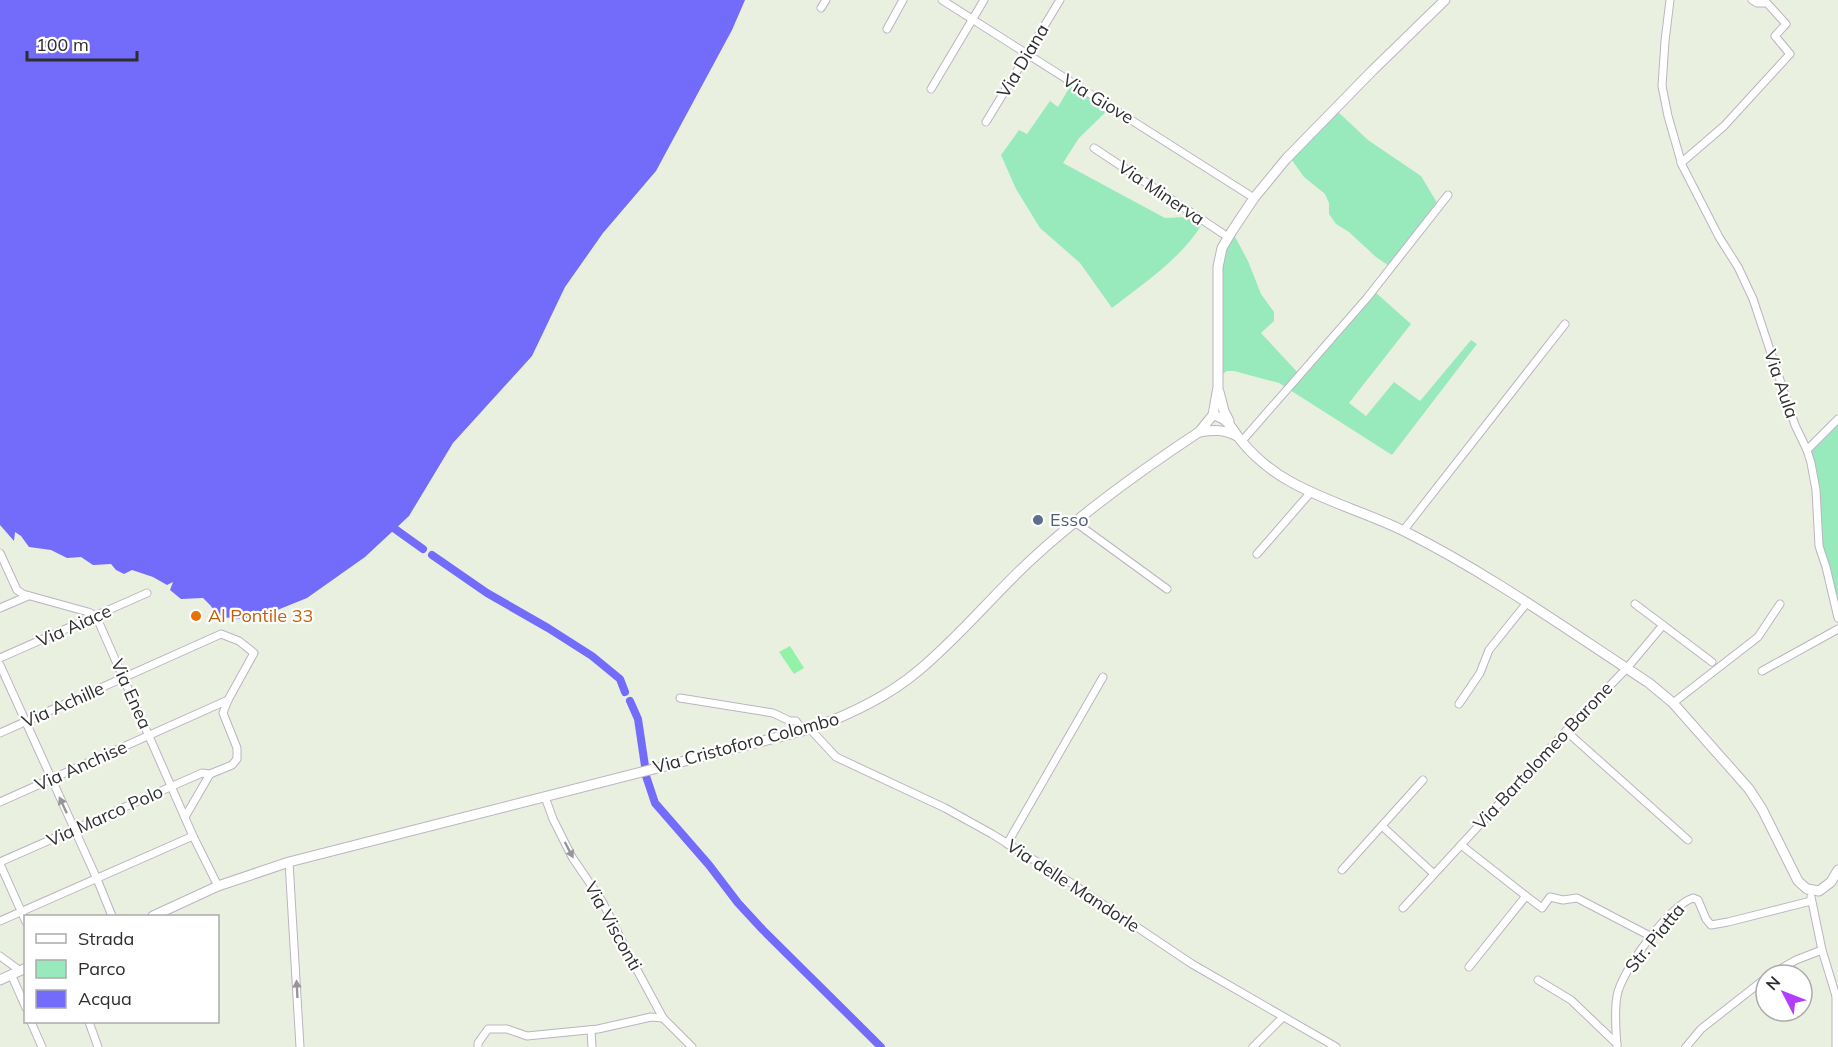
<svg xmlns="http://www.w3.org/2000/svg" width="1838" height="1047" font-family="Mulish,sans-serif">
<rect width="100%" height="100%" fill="#eaf0e0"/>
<g fill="#98eabd">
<path d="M 1072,83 L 1111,107 L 1079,138 L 1063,163 L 1165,218 L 1186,217 L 1201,226 C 1179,260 1143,284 1112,308 L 1080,263 L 1040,228 L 1016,189 L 1001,155 L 1019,130 L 1027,134 L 1050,101 L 1058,107 Z"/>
<path d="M 1335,109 L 1368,140 L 1421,176 L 1439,206 L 1392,268 L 1376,257 L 1349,232 L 1336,224 L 1329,214 L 1329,203 L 1325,194 L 1304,177 L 1289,156 Z"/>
<path d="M 1232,231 L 1248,261 L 1261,294 L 1274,312 L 1274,321 L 1261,333 L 1300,375 L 1374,291 L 1411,324 L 1349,403 L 1366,416 L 1394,382 L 1420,401 L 1471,340 L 1477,344 L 1392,455 L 1279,383 L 1234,371 L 1227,371 L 1221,375 L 1218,267 Z"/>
<path d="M 1838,419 L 1838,618 L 1819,546 L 1816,490 L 1807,450 Z"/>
</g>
<path fill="#93f2a7" d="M 790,646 L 804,668 L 794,674 L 779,652 Z"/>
<path fill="#736bf9" d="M 0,0 L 745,0 L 732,30 L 656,171 L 603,233 L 565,287 L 532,356 L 453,443 L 409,516 L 365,557 L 307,598 L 260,617 L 237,619 L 217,616 L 211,606 L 203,598 L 181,599 L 170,590 L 173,582 L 167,585 L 153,577 L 132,570 L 124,574 L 116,570 L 111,564 L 93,565 L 81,557 L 67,558 L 51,550 L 29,547 L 21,536 L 15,532 L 14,541 L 0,525 Z"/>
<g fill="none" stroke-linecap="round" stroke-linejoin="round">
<g stroke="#736bf9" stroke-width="8">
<path d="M 395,529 L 423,549"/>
<path d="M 432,555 L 487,593 L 548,628 L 592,656 L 620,679 L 625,692"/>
<path d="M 630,701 L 638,719 L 645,766"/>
<path d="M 646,776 L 655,803 L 709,865 L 738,903 L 763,930 L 881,1047"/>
</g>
<g stroke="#bcb3c2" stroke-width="9">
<g id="street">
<path d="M 942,0 L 1254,198"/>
<path d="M 1670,0 L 1665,41 L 1662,86 L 1668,116 L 1682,165 L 1719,237 L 1738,267 L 1753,299 L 1795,425 L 1807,450 L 1811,463 L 1816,490 L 1819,546 L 1826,567 L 1838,618"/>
<path d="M 821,8 L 826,0"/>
<path d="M 887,29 L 903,0"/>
<path d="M 931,89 L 984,0"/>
<path d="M 986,122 L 1060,0"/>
<path d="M 1094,148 L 1228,237"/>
<path d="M 1681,163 L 1724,126 L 1790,54 L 1775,36 L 1786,24 L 1767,3 L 1757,3 L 1752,0"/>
<path d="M 1242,441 L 1367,298 L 1448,195"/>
<path d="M 1807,450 L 1838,419"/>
<path d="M 1075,522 L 1167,589"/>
<path d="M 1403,531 L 1565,324"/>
<path d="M 0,553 L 17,590 L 23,594 L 88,612 L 96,616 L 193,836 L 218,886"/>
<path d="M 1257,554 L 1311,492"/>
<path d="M 1635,604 L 1712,662"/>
<path d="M 0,608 L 28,596"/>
<path d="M 0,658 L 147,593"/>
<path d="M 0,665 L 97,879 L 112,916"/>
<path d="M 1762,671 L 1838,629"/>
<path d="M 680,698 L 773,713 L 790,721 L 796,721 L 803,731"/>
<path d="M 1673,703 L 1758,637 L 1780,604"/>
<path d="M 1459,704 L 1480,673 L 1489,650 L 1526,604"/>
<path d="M 810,729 L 836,757 L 945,808 L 992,834 L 1068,881 L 1192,964 L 1336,1047"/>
<path d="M 1566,731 L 1688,840"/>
<path d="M 0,733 L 221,634 L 239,641 L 254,653 L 228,700 L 223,713 L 237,748 L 237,759 L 232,765 L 210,774 L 185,817"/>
<path d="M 545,797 L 553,819 L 572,857 L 602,901 L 629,955 L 663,1018 L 692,1047"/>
<path d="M 0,802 L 228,700"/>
<path d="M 1382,826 L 1434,874"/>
<path d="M 1007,844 L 1103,677"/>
<path d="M 1461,845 L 1526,896 L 1469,967"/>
<path d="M 0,862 L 202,773 L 210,774"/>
<path d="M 289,862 L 300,1047"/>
<path d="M 0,864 L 26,922"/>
<path d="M 1342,870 L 1423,780"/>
<path d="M 1526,896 L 1542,908 L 1550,897 L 1563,900 L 1577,898 L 1652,937"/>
<path d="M 1811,897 L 1822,950 L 1836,996 L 1838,996"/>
<path d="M 1403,908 L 1566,731 L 1627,668 L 1663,625"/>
<path d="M 0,921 L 193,836"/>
<path d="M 0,956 L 19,970"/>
<path d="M 11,974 L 26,1008"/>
<path d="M 1770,975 L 1796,960 L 1822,950"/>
<path d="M 1538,980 L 1571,1000 L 1617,1044"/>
<path d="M 1836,996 L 1836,1047"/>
<path d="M 31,1022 L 42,1047"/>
<path d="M 89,1022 L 98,1047"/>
<path d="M 591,1030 L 592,1047"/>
<path d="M 478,1047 L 478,1043 L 488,1029 L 507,1029 L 527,1036 L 598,1029 L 651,1017 L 663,1018"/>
<path d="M 1253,1047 L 1283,1017"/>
<path d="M 1617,1047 C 1616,1030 1614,1013 1617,996 C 1621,971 1670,905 1693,898 L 1698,900 L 1706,919 L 1711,925 L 1728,922 L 1811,901"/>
<path d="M 1686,1047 L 1701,1029 L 1766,978"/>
</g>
</g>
<g stroke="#bcb3c2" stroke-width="11">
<g id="secondary">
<path d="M 1219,392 L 1224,411 L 1229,421"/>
<path d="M 1213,415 C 1228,419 1230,426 1239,438 C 1252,455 1272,472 1291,482 C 1327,502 1367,513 1404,531 C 1490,574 1569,631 1649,683 L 1673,703 L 1749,789 L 1762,809 L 1798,881 L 1807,889 L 1819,891 L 1831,882 L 1838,870"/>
<path d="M 1199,432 C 1214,430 1223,429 1237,436"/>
<path d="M 153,916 L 218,886 L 289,862 L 810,729 C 849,715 886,698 918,671 C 959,637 993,595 1032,559 C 1084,511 1140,471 1199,432 L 1213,415 L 1218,387 L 1218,267 L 1222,248 L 1232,231 L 1254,198 L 1286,159 L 1372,71 L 1445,0"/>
<path d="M 0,980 L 26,968"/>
</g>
</g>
<use href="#street" stroke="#fff" stroke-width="7"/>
<use href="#secondary" stroke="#fff" stroke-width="9"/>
</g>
<defs><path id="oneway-solid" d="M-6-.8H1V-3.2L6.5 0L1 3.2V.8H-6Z" transform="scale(1.5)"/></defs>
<g fill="#969696">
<use href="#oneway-solid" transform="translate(63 805) rotate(-115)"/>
<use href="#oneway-solid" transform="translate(569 850) rotate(62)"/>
<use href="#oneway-solid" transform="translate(297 989) rotate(-93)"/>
</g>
<circle fill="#5c6f8a" stroke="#fff" stroke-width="2" cx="1038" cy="520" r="6"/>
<circle fill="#e8710a" stroke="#fff" stroke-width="2" cx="196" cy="616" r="6"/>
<g text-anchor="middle" stroke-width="4.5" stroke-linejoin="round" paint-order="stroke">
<g font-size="18" fill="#2e2e2e" stroke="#fff">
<text transform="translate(1023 61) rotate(-59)" y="6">Via Diana</text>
<text transform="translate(1098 99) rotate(31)" y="6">Via Giove</text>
<text transform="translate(1161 193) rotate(34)" y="6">Via Minerva</text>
<text transform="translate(1781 384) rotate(71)" y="6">Via Aula</text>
<text transform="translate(74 626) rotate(-24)" y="6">Via Aiace</text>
<text transform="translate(131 694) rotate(66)" y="6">Via Enea</text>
<text transform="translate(63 705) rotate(-24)" y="6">Via Achille</text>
<text transform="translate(746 743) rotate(-15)" y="6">Via Cristoforo Colombo</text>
<text transform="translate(1543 756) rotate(-47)" y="6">Via Bartolomeo Barone</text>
<text transform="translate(81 766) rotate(-24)" y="6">Via Anchise</text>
<text transform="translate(105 816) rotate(-24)" y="6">Via Marco Polo</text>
<text transform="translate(1073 886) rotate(33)" y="6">Via delle Mandorle</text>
<text transform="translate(613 926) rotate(61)" y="6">Via Visconti</text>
<text transform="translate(1655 938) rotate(-51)" y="6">Str. Piatta</text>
</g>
<g font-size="18" fill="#4e5e75" stroke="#fff" text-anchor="start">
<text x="1050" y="526">Esso</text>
</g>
<g font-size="18" fill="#c56008" stroke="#fff" text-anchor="start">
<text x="208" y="622">Al Pontile 33</text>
</g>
</g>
<rect x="24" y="915" width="195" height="108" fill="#ffffff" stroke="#ababab" stroke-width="1.5"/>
<rect x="36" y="934" width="30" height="9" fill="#ffffff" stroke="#ababab" stroke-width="1.5"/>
<text x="78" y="945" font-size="18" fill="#2e2e2e">Strada</text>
<rect x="36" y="960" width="30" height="18" fill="#98eabd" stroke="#ababab" stroke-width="1.5"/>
<text x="78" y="975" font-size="18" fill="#2e2e2e">Parco</text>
<rect x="36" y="990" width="30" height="18" fill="#736bf9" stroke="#ababab" stroke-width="1.5"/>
<text x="78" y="1005" font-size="18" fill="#2e2e2e">Acqua</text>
<g transform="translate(1784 993) rotate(312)"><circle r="28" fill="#ffffff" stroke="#ababab" stroke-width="1.5"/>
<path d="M0-4.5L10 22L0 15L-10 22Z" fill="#b23dff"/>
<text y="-9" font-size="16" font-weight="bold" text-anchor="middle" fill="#2e2e2e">N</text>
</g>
<path d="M27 51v9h110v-9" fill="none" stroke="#2e2e2e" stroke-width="3"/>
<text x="36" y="51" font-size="18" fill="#2e2e2e" stroke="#ffffff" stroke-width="4.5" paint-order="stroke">100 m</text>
</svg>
